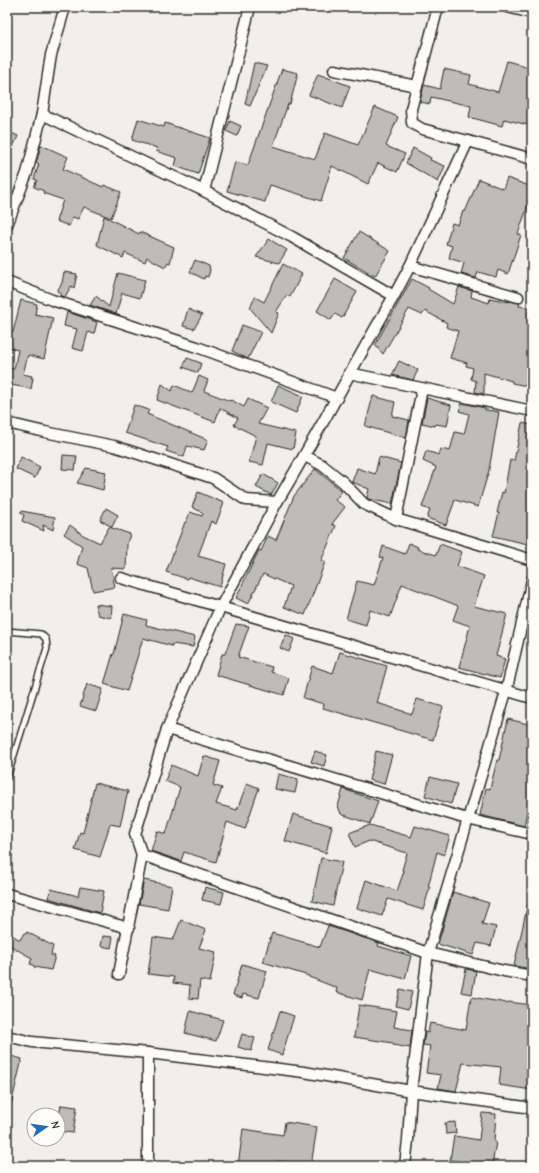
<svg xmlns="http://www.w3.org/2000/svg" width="539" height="1173" font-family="'Comic Neue',sans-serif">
<rect width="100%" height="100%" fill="#f0efeb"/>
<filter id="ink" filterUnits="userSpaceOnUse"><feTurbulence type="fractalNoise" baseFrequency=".025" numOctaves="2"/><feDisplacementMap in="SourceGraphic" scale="8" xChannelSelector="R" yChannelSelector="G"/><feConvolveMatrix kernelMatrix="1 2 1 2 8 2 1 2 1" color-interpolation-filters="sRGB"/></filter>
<g filter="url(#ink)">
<g fill="#bdbcb8" stroke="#2b2b2b">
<path d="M 507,61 L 532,68 L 532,126 L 504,119 L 502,126 L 469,117 L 471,106 L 431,97 L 430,104 L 420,102 L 424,85 L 440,89 L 444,69 L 471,75 L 469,84 L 498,92 Z"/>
<path d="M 254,63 L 267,66 L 250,106 L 245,104 Z"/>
<path d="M 282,69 L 298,73 L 290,104 L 288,104 L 273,146 L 315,159 L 325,133 L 358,145 L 375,107 L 398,117 L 386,146 L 405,154 L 397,172 L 378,163 L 368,184 L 332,166 L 321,201 L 270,185 L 265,202 L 227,191 L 235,162 L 248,165 Z"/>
<path d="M 318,74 L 350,86 L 342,108 L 309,95 Z"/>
<path d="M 138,119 L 164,127 L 165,123 L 210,138 L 198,174 L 175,166 L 177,158 L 156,151 L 157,148 L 132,140 Z"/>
<path d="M 230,121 L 241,126 L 237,136 L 226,131 Z"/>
<path d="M 7,131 L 18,136 L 7,161 Z"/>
<path d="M 41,145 L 68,157 L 63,169 L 103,187 L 104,185 L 121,192 L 111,218 L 84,207 L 78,219 L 73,217 L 69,226 L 56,221 L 63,200 L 43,193 L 44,191 L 34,187 L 37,180 L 34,179 L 39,164 L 36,163 Z"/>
<path d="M 413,148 L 431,158 L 430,160 L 445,166 L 438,182 L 406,163 Z"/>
<path d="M 507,178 L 532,187 L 532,194 L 518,234 L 521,235 L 508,274 L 498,270 L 496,277 L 478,272 L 476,278 L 461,274 L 464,263 L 449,258 L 452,246 L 446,244 L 452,223 L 458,225 L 463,211 L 465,212 L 479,179 L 503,189 Z"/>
<path d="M 104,216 L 139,234 L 140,232 L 174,247 L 170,263 L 168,262 L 165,267 L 147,257 L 145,262 L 125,253 L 123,258 L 97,245 Z"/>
<path d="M 359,232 L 390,251 L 375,276 L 344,258 Z"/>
<path d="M 269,239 L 287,250 L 279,263 L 256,257 Z"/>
<path d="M 195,260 L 209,266 L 210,270 L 208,277 L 205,276 L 204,279 L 190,272 Z"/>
<path d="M 283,264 L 302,274 L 290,297 L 287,295 L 276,312 L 279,313 L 271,333 L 250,308 L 255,297 L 264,302 Z"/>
<path d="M 64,272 L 77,274 L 74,288 L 71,286 L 65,297 L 60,296 L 61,293 L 57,291 L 62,283 Z"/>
<path d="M 118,273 L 145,280 L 140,298 L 122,293 L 116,314 L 90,305 L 96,296 L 109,307 Z"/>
<path d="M 335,279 L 357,292 L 342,318 L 335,314 L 331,320 L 317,311 Z"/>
<path d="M 412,279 L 429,288 L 428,289 L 453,304 L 459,287 L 472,291 L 471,297 L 489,303 L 490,298 L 509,302 L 509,301 L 520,303 L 519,306 L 532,308 L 532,387 L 512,383 L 512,381 L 484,373 L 484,394 L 475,392 L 476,381 L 471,379 L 473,368 L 466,366 L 467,363 L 450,358 L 458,331 L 446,327 L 447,323 L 425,311 L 422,315 L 409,309 L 383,354 L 375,345 Z"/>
<path d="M 21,300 L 37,304 L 35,314 L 53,318 L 44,359 L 28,355 L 23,374 L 32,376 L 31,378 L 33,378 L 31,389 L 7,384 L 7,368 L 14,369 L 18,350 L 7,347 L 7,330 L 13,332 Z"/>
<path d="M 188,309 L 202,315 L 194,329 L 183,326 Z"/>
<path d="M 67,312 L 97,322 L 94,334 L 88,332 L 83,351 L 72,348 L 77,329 L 64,326 Z"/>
<path d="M 242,325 L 261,332 L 248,359 L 232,351 Z"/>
<path d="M 187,358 L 201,363 L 198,373 L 183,367 Z"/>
<path d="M 399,361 L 418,370 L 413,380 L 392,375 Z"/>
<path d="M 199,376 L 208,380 L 204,391 L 230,401 L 231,400 L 244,407 L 248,399 L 267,408 L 258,424 L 296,433 L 293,449 L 268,443 L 263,465 L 249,462 L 256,436 L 234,425 L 238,418 L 220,408 L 215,422 L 157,400 L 162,384 L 172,391 L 174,385 L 192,393 Z"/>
<path d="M 278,385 L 303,396 L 296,413 L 271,402 Z"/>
<path d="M 373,396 L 395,402 L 392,416 L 409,420 L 406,438 L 365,426 Z"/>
<path d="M 427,398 L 451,405 L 447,426 L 436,424 L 435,426 L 422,423 Z"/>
<path d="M 462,403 L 485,408 L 485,410 L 487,410 L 499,412 L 489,470 L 478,507 L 455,500 L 446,525 L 427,518 L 430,510 L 422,507 L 436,467 L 423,461 L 426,451 L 439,455 L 441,449 L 450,451 L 455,432 L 464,434 L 469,414 L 459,411 Z"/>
<path d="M 134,405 L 149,410 L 147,414 L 208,440 L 204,450 L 187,446 L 184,457 L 166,451 L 168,447 L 125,433 Z"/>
<path d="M 522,423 L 532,425 L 532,545 L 493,536 L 499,513 L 497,513 L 502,492 L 504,493 L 510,460 L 514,461 Z"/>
<path d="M 63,455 L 77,456 L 75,470 L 62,469 Z"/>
<path d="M 21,457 L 40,467 L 35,478 L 16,469 Z"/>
<path d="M 379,457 L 401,463 L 392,504 L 368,499 L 367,498 L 369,489 L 352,482 L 357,468 L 375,474 Z"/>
<path d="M 86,468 L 106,472 L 103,490 L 77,483 Z"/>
<path d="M 315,469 L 342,491 L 335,500 L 345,507 L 332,524 L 336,526 L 321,561 L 325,562 L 305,615 L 284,607 L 291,586 L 263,574 L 248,604 L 236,598 L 259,550 L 261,551 L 268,536 L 276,540 L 294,496 Z"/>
<path d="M 263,474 L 278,483 L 271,495 L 256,487 Z"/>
<path d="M 198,492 L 224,503 L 216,524 L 211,521 L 198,556 L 226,564 L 220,587 L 188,577 L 187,579 L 166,572 L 185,522 L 186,522 L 190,512 L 202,516 L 203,513 L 192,507 Z"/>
<path d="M 106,508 L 118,515 L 112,527 L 100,520 Z"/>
<path d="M 21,511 L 55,517 L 53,530 L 43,525 L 44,531 L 22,521 L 24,515 L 21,513 Z"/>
<path d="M 70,525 L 83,535 L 100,543 L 109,527 L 130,534 L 127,544 L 126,569 L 111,568 L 115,587 L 93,591 L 88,568 L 77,564 L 82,546 L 64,534 Z"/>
<path d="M 409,543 L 418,547 L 417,549 L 436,555 L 440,544 L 462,552 L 457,566 L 484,576 L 474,606 L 507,614 L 496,656 L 505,659 L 500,678 L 459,667 L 470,626 L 453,620 L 458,606 L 451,603 L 402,584 L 390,617 L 370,610 L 366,625 L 346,619 L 357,581 L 374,585 L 383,558 L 380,557 L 383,546 L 405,554 Z"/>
<path d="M 95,604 L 112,606 L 111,618 L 98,615 Z"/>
<path d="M 124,614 L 147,620 L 146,625 L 195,637 L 193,647 L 172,644 L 172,646 L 143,638 L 127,691 L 104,684 L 113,654 L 114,654 Z"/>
<path d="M 236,624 L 249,626 L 238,657 L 272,667 L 271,672 L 289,678 L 284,695 L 216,675 L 222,654 L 225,654 Z"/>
<path d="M 286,635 L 294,639 L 289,652 L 280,648 Z"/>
<path d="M 340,652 L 387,666 L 377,703 L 412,714 L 417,699 L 443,707 L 433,740 L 323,708 L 324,704 L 303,698 L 312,666 L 333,673 Z"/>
<path d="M 87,684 L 103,689 L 96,711 L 80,706 Z"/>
<path d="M 508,719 L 532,725 L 532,788 L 524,826 L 480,815 L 486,788 L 490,789 L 497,760 L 499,760 Z"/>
<path d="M 315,751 L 327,755 L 324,766 L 311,762 Z"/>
<path d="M 376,751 L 392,755 L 384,784 L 369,780 Z"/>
<path d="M 204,756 L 220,761 L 213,785 L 222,788 L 216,804 L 237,810 L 247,783 L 259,788 L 245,829 L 227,822 L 216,862 L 184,852 L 181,861 L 151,851 L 157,831 L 166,834 L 180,787 L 165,781 L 171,765 L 198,776 Z"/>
<path d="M 278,774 L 298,779 L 295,793 L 275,789 Z"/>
<path d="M 430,777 L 457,784 L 451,804 L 425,796 Z"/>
<path d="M 95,783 L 128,791 L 120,826 L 110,824 L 100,857 L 75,850 L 80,832 L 83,833 Z"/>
<path d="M 343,789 L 378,801 L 370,824 L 341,814 L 338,806 Z"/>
<path d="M 293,814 L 332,826 L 326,853 L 285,841 Z"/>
<path d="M 370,825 L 411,837 L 415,826 L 450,836 L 444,855 L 437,852 L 428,887 L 430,887 L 423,910 L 388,899 L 382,916 L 357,908 L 366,880 L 397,891 L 404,871 L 402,870 L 407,853 L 369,841 L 355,847 L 349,833 Z"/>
<path d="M 321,858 L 342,862 L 333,906 L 312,901 Z"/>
<path d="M 144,880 L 172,886 L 168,909 L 139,904 Z"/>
<path d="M 80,887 L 104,891 L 100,913 L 48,898 L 51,889 L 78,896 Z"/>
<path d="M 205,887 L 224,892 L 221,904 L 202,900 Z"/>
<path d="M 453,892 L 489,903 L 482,924 L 496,927 L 491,946 L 477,943 L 473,955 L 438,944 Z"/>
<path d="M 528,903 L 532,904 L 532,969 L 514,966 Z"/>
<path d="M 181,920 L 206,930 L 199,948 L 216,952 L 210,982 L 200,980 L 198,999 L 189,998 L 190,985 L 173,983 L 174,977 L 148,974 L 153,937 L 173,940 Z"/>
<path d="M 328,926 L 379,943 L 378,946 L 411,956 L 405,979 L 370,969 L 362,1000 L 336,992 L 337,988 L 309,977 L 309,976 L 263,962 L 272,933 L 320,947 Z"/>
<path d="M 7,932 L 20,940 L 24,933 L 26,934 L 27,932 L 53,946 L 51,955 L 55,956 L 51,970 L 34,967 L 34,965 L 30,964 L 32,958 L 7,944 Z"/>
<path d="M 103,936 L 113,937 L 111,948 L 101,946 Z"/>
<path d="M 242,964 L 267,971 L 259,998 L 243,994 L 242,998 L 233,995 Z"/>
<path d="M 466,969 L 476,971 L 472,994 L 461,992 Z"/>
<path d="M 400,989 L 412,992 L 408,1009 L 396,1006 Z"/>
<path d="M 471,997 L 507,1003 L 508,1002 L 532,1005 L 532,1090 L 499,1085 L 501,1067 L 463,1063 L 456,1091 L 438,1088 L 441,1075 L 426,1073 L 430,1046 L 423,1045 L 425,1032 L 428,1033 L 430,1023 L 466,1030 Z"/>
<path d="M 359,1005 L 397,1011 L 394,1027 L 412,1030 L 410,1048 L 393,1045 L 393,1043 L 354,1037 Z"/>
<path d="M 190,1011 L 223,1020 L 216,1041 L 185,1033 Z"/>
<path d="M 280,1011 L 294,1016 L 282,1055 L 268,1050 Z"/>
<path d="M 242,1034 L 255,1038 L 251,1051 L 238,1047 Z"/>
<path d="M 7,1055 L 22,1059 L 11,1105 L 7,1105 Z"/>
<path d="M 61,1105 L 77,1107 L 73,1133 L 58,1131 L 58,1116 L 59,1116 Z"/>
<path d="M 482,1113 L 496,1114 L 494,1142 L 496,1142 L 492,1166 L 450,1160 L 454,1136 L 479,1140 Z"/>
<path d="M 285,1122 L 317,1127 L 311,1166 L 277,1161 L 276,1166 L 238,1166 L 243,1129 L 283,1135 Z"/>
<path d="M 455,1122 L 456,1133 L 446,1134 L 445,1123 Z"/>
</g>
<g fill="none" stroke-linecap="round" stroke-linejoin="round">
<g stroke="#2b2b2b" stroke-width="8">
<path id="service" d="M 7,631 L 41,634 L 46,639 L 47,648 L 7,778"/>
</g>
<g stroke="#2b2b2b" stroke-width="13">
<g id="minor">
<path d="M 438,7 L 411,109 L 412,123 L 422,129 L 468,141"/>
<path d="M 507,7 L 532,13"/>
<path d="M 334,70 L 417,86"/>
<path d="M 42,114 L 204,191 L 292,237 L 394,296 L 410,266 L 468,141 L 532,159"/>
<path d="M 204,191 L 250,7"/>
<path d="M 7,225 L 27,173 L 42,114 L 51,55 L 65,7"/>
<path d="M 410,266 L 518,297"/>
<path d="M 7,282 L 52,300 L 197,347 L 337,398"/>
<path d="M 349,373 L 532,411"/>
<path d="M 7,423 L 45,432 L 114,446 L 213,478 L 246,500 L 277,502 C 318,434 354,364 394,296"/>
<path d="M 305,456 L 322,465 L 343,482 L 364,504 L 396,519 L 532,560"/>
<path d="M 277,502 L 220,608 L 167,729 L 135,834 L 142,855 L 428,953 L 504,971 L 532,976"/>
<path d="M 396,519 L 422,389"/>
<path d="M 121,578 L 532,698"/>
<path d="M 167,729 L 467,819 L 532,834"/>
<path d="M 7,894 L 129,928"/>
<path d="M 119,974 L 142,855"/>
<path d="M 7,1036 L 32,1042 L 148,1053 L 304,1072 L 411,1091 L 532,1108"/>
<path d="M 148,1166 L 148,1053"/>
<path d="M 405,1166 L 408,1140 L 411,1091 L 428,953 L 506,692 L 532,580"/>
</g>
</g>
<use href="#service" stroke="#fdfcf7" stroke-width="5"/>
<use href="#minor" stroke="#fdfcf7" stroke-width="10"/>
</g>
</g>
<rect width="539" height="1173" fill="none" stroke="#fdfcf7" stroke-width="24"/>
<rect x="12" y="12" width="515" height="1149" fill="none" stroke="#2b2b2b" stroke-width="1.5" filter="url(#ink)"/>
<g transform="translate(46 1127) rotate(77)"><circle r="19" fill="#fdfcf7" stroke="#a9a8a5"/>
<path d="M0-3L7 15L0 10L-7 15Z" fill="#1f6fb2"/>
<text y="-6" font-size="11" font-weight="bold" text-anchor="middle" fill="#2b2b2b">N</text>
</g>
</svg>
